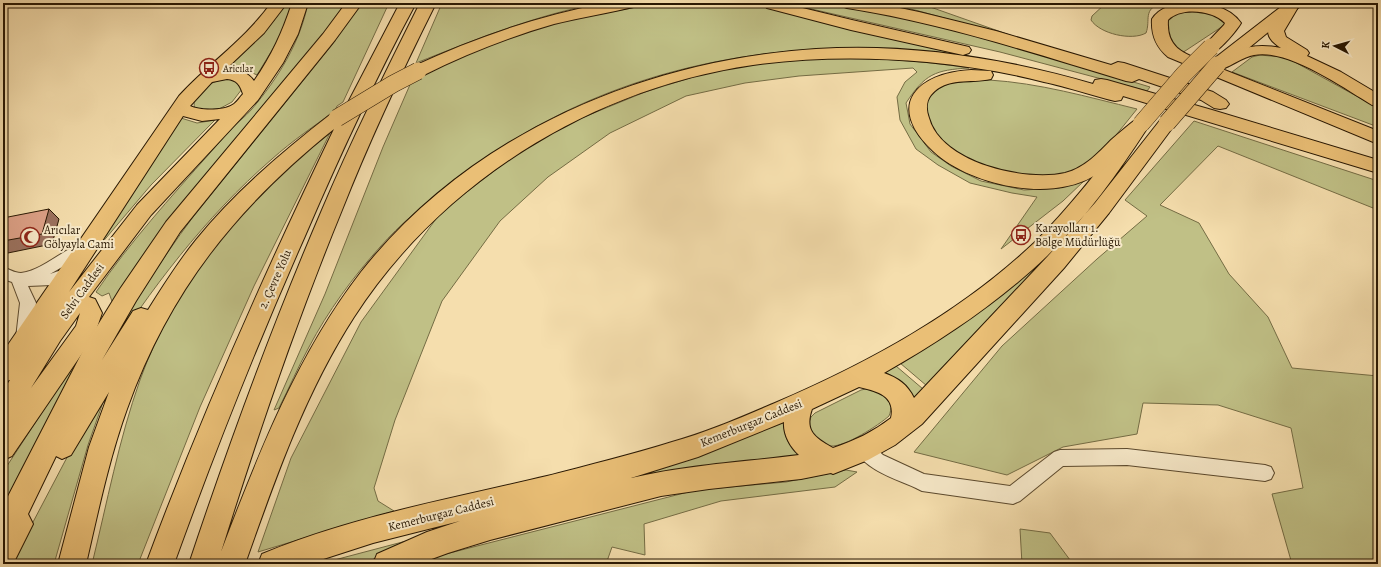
<svg xmlns="http://www.w3.org/2000/svg" width="1381" height="567" font-family="Alegreya,serif">
<rect width="100%" height="100%" fill="#f5dead"/>
<filter id="stains"><feTurbulence type="fractalNoise" baseFrequency=".005" numOctaves="4"/><feColorMatrix values="0 0 0 0 .2 0 0 0 0 .09 0 0 0 0 .02 0 0 0 .5 -.17"/></filter>
<radialGradient id="worn" r=".72"><stop offset=".6" stop-color="#630" stop-opacity="0"/><stop offset="1" stop-color="#630" stop-opacity=".3"/></radialGradient>
<g fill="#c0c086" stroke="#746c44">
<path d="M 285,3 L 292,3 L 280,37 L 257,75 L 244,69 L 223,70 C 246,51 271,30 285,3 Z"/>
<path d="M 308,3 L 349,3 L 208,176 L 3,517 L 3,472 L 113,304 L 109,293 L 102,296 L 96,292 C 130,242 170,198 210,153 C 217,145 223,138 230,130 C 237,123 245,117 252,109 C 278,78 300,43 308,3 Z"/>
<path d="M 361,3 L 389,3 L 343,102 L 337,106 L 335,111 C 314,126 292,141 272,159 C 205,217 150,290 102,365 L 99,364 C 127,313 158,264 193,217 L 331,46 Z"/>
<path d="M 442,3 L 600,3 C 536,15 477,39 416,63 Z"/>
<path d="M 673,3 L 772,3 L 980,59 C 926,54 873,46 819,49 C 678,57 557,99 446,187 C 423,206 400,224 380,247 C 353,277 328,311 309,347 C 298,367 289,388 279,408 L 274,410 L 325,294 L 383,147 L 412,80 L 476,48 L 550,23 L 637,7 Z"/>
<path d="M 785,3 L 823,3 L 856,7 L 948,26 L 1150,87 L 1147,91 L 1000,52 Z"/>
<path d="M 880,3 L 919,3 L 1021,39 L 915,10 Z"/>
<path d="M 1106,3 L 1162,3 C 1142,9 1151,20 1146,33 C 1132,41 1100,34 1091,20 L 1092,16 Z"/>
<path d="M 1183,12 C 1197,12 1216,10 1225,23 L 1223,26 L 1182,53 C 1170,41 1167,37 1168,20 L 1173,15 Z"/>
<path d="M 1260,55 L 1281,57 L 1293,61 L 1378,108 L 1378,127 L 1232,72 L 1252,57 Z"/>
<path d="M 823,58 C 873,58 919,60 969,68 C 935,70 925,74 906,103 L 910,124 L 931,152 L 951,166 L 981,181 L 1024,190 L 1059,188 L 1085,180 L 1063,201 L 1001,249 L 1037,197 L 1012,193 L 970,183 L 938,165 L 916,149 L 900,120 L 897,97 L 905,82 L 917,72 L 913,68 L 799,76 L 745,83 L 686,96 L 610,133 L 548,177 L 500,221 L 442,301 L 395,420 L 374,488 L 378,501 L 394,511 L 258,552 L 291,458 L 361,322 L 441,212 L 516,154 L 569,123 L 645,92 L 712,71 L 762,63 Z"/>
<path d="M 228,78 L 237,80 L 242,89 L 232,102 L 219,109 L 212,111 L 195,109 C 189,90 214,81 228,78 Z"/>
<path d="M 989,80 C 1039,83 1088,97 1137,109 L 1100,155 L 1064,177 L 1019,177 L 962,158 L 932,133 L 924,109 L 929,97 L 936,90 L 948,84 L 957,82 Z"/>
<path d="M 181,118 L 197,123 L 215,120 L 151,185 L 95,251 Z"/>
<path d="M 1194,121 L 1378,181 L 1378,210 L 1218,146 L 1160,205 L 1199,223 L 1229,274 L 1268,317 L 1292,368 L 1378,376 L 1378,564 L 1292,564 L 1272,494 L 1303,488 L 1291,428 L 1218,405 L 1143,403 L 1137,434 L 1063,447 L 1007,475 L 914,452 L 1002,346 L 1097,259 L 1147,216 L 1125,200 Z"/>
<path d="M 330,133 L 254,286 L 200,407 L 138,564 L 92,564 C 107,503 119,439 140,380 C 174,284 249,194 330,133 Z"/>
<path d="M 1052,249 L 1055,251 L 927,386 L 900,363 Z"/>
<path d="M 896,366 L 923,389 L 914,399 L 895,378 L 885,372 Z"/>
<path d="M 866,389 C 881,390 896,400 889,416 C 879,425 845,447 831,446 C 826,446 821,444 816,442 L 808,424 L 811,417 L 815,413 L 861,390 Z"/>
<path d="M 107,391 L 88,445 L 54,564 L 11,564 L 73,446 Z"/>
<path d="M 784,422 C 783,439 791,448 803,458 L 641,479 L 639,473 Z"/>
<path d="M 846,470 L 857,472 L 835,487 L 721,501 L 644,524 L 645,555 L 612,547 L 606,564 L 420,564 L 434,557 L 696,490 L 786,482 Z"/>
<path d="M 1020,529 L 1050,533 L 1073,564 L 1022,564 Z"/>
<path d="M 410,540 L 364,564 L 319,564 L 323,563 Z"/>
</g>
<g fill="none" stroke-linecap="round" stroke-linejoin="round">
<g stroke="#5b492d" stroke-width="2">
<g id="minor">
<path d="M 85,242 L 90,243 L 92,247 L 90,251 L 50,274 L 70,267 L 75,269 L 77,273 L 75,277 L 52,285 L 28,286 L 36,303 L 32,338 L 30,343 L 24,344 L 18,343 L 16,338 L 20,303 L 12,282 L 3,279 L 3,267 C 8,269 15,273 21,273 C 44,270 64,248 85,242 Z"/>
<path d="M 864,441 L 870,443 L 883,455 L 924,474 L 1010,486 L 1054,452 L 1060,450 L 1127,449 L 1265,465 L 1271,467 L 1274,473 L 1271,479 L 1265,481 L 1127,465 L 1063,466 L 1020,501 L 1013,504 L 922,491 L 916,488 C 896,479 865,470 855,449 L 858,443 Z"/>
</g>
</g>
<g stroke="#281702" stroke-width="2">
<g id="primary">
<path d="M 271,3 L 287,3 L 264,33 L 226,69 C 237,69 247,71 254,81 C 272,55 282,33 292,3 L 308,3 L 298,34 L 283,63 L 258,100 L 151,215 L 95,289 L 89,297 L 95,299 L 102,313 L 94,336 L 12,456 L 3,460 L 3,427 L 6,423 L 3,424 L 3,391 L 10,380 L 3,382 L 3,352 L 179,96 C 208,64 246,39 271,3 ZM 227,79 C 237,80 240,85 243,94 C 240,97 237,102 234,104 C 225,111 200,111 190,106 L 212,82 ZM 183,116 L 202,121 L 220,119 L 137,205 L 69,292 ZM 80,313 L 76,326 L 31,388 L 60,341 Z"/>
<path d="M 1286,3 L 1304,3 L 1223,69 L 1217,70 L 1211,69 L 1209,65 L 1211,61 Z"/>
<path d="M 1167,117 L 1173,119 L 1176,123 L 1173,127 L 1109,213 L 1064,268 L 922,424 L 895,445 L 868,460 L 833,474 L 831,473 L 801,479 L 709,489 L 661,496 L 490,540 L 448,553 L 418,564 L 373,564 L 377,554 L 427,532 L 460,521 L 373,543 L 308,564 L 258,564 L 262,554 C 353,516 451,499 547,476 C 589,465 631,455 672,442 C 708,432 742,417 775,403 C 868,363 960,313 1034,243 C 1071,206 1103,165 1133,123 L 1139,121 L 1145,123 L 1148,127 C 1118,173 1086,218 1047,256 C 998,303 942,340 884,373 C 898,378 907,384 914,398 L 1048,256 L 1095,203 L 1161,119 ZM 859,387 C 877,391 896,396 891,418 C 873,432 854,441 833,448 C 815,438 804,431 812,409 ZM 784,422 C 783,434 790,447 799,455 C 743,462 687,465 631,478 L 698,457 Z"/>
</g>
</g>
<g stroke="#281702" stroke-width="2">
<g id="motorway">
<path d="M 346,3 L 362,3 L 335,40 L 180,232 L 136,301 L 102,360 L 133,311 L 141,308 L 148,310 C 163,286 178,262 196,240 C 235,192 282,152 331,114 L 337,112 L 342,114 L 400,3 L 416,3 C 375,79 339,157 305,236 C 257,344 214,453 174,564 L 146,564 C 201,416 265,272 334,129 C 237,207 169,291 127,409 C 109,459 98,512 86,564 L 58,564 L 89,447 L 109,392 L 71,455 L 62,459 L 56,456 L 28,514 L 33,524 L 13,564 L 3,564 L 3,506 L 88,341 L 120,289 L 166,222 L 323,34 Z"/>
<path d="M 420,3 L 436,3 C 402,71 370,139 342,210 C 296,322 257,436 221,552 C 258,455 297,355 361,272 C 470,134 643,60 816,49 C 908,43 1004,58 1093,84 L 1095,80 L 1101,79 L 1107,80 L 1212,110 L 1378,160 L 1378,173 L 1123,96 L 1121,100 L 1115,101 C 1091,95 1068,87 1044,82 C 1006,72 967,66 927,62 C 869,57 811,57 753,65 C 593,88 442,181 354,317 C 305,393 275,479 245,564 L 189,564 C 229,444 272,326 322,210 C 352,139 386,71 420,3 Z"/>
<path d="M 606,3 L 640,3 L 637,6 C 610,13 582,17 554,24 C 509,37 466,54 424,75 L 418,76 L 412,75 L 410,71 L 412,67 C 474,38 538,16 606,3 Z"/>
<path d="M 766,3 L 782,3 L 852,20 L 969,47 L 971,50 L 969,53 L 963,55 L 851,30 L 767,8 L 764,5 Z"/>
<path d="M 839,3 L 876,3 L 919,12 L 996,31 L 1111,65 L 1118,62 L 1124,63 L 1213,92 L 1226,100 L 1229,104 L 1226,108 L 1220,109 L 1214,108 L 1201,100 L 1139,79 L 1132,82 L 1126,81 C 1033,53 942,23 847,8 L 842,6 Z"/>
<path d="M 1185,3 C 1206,3 1228,5 1241,23 C 1237,30 1221,49 1215,51 C 1211,52 1209,51 1205,50 L 1203,47 L 1224,25 L 1225,23 C 1212,10 1181,7 1168,20 C 1166,50 1186,54 1210,64 L 1211,61 C 1236,50 1252,42 1281,48 C 1275,44 1268,39 1268,31 L 1284,6 L 1289,4 L 1294,6 L 1297,9 L 1284,31 L 1286,37 L 1307,50 L 1309,53 L 1307,56 L 1341,72 L 1378,94 L 1378,106 L 1372,105 C 1344,88 1287,48 1254,55 C 1243,57 1233,65 1222,69 L 1378,131 L 1378,144 L 1168,57 C 1156,47 1151,35 1152,19 C 1160,7 1172,5 1185,3 Z"/>
<path d="M 971,70 L 991,71 L 993,75 L 991,79 C 970,84 947,76 931,95 C 926,101 926,110 929,118 C 941,163 1025,182 1065,173 C 1085,168 1098,153 1111,140 C 1119,133 1127,126 1135,120 L 1141,118 L 1147,120 L 1150,124 C 1144,133 1134,139 1126,147 C 1115,158 1106,170 1092,177 C 1048,202 969,185 933,151 C 885,106 916,73 971,70 Z"/>
</g>
</g>
<use href="#minor" fill="#f8eaca" fill-rule="evenodd"/>
<use href="#primary" fill="#eabf76" fill-rule="evenodd"/>
<use href="#motorway" fill="#eabf76" fill-rule="evenodd"/>
<g stroke="#281702" stroke-width="18" stroke-linecap="butt">
<g id="primary-bridge">
<path d="M 1167,123 L 1217,65"/>
<path d="M 1141,124 L 1184,74 L 1211,47"/>
</g>
</g>
<g stroke="#281702" stroke-width="18" stroke-linecap="butt">
<path id="motorway-bridge" d="M 337,118 L 393,84 L 418,71"/>
</g>
<use href="#primary-bridge" stroke="#eabf76" stroke-width="17"/>
<use href="#motorway-bridge" stroke="#eabf76" stroke-width="17"/>
</g>
<path fill="#9b715e" stroke="#281702" d="M 49,209 L 59,219 L 52,244 L 3,254 L 3,241 Z"/>
<path fill="#dda187" stroke="#281702" d="M 49,209 L 42,234 L 3,241 L 3,218 Z"/>
<defs>
<g id="bus-ring" transform="scale(1)"><circle r="9.5" fill="#f8eaca" stroke="#8f2418" stroke-width="1.5"/><path d="M-5-6H5V4H4V6H2V4H-2V6H-4V4H-5ZM-3.5-4V0h7V-4ZM-3.5 1.2v1.5H-2V1.2ZM2 1.2v1.5H3.5V1.2Z" fill="#8f2418"/></g>
<g id="mosque-ring" transform="scale(1)"><circle r="9.5" fill="#f8eaca" stroke="#8f2418" stroke-width="1.5"/><path d="M3.5-4.9A6 6 0 1 0 3.5 4.9A5 5 0 1 1 3.5-4.9Z" fill="#8f2418"/></g>
</defs>
<g fill-rule="evenodd">
<use href="#bus-ring" x="209" y="68"/>
<use href="#bus-ring" x="1021" y="235"/>
<use href="#mosque-ring" x="30" y="237"/>
</g>
<g text-anchor="middle" stroke-width="4" stroke-linejoin="round" paint-order="stroke">
<g font-size="10" fill="#281702" stroke="#f8eaca" text-anchor="start">
<text x="223" y="72">Aricılar</text>
</g>
<g font-size="12" fill="#281702" stroke="#f8eaca" text-anchor="start">
<text x="1035" y="232">Karayolları 1.<tspan x="1035" dy="14">Bölge Müdürlüğü</tspan></text>
<text x="44" y="234">Arıcılar<tspan x="44" dy="14">Gölyayla Cami</tspan></text>
</g>
<g font-size="12" fill="#281702" stroke="#f8eaca">
<text transform="translate(275 279) rotate(-66)" y="4">2. Çevre Yolu</text>
<text transform="translate(82 291) rotate(-54)" y="4">Selvi Caddesi</text>
<text transform="translate(751 423) rotate(-22)" y="4">Kemerburgaz Caddesi</text>
<text transform="translate(441 514) rotate(-14)" y="4">Kemerburgaz Caddesi</text>
</g>
</g>
<rect width="1381" height="567" fill="none" stroke="#f5dead" stroke-width="16"/>
<rect x="4" y="4" width="1373" height="559" fill="none" stroke="#281702" stroke-width="2"/>
<rect x="8" y="8" width="1365" height="551" fill="none" stroke="#281702"/>
<g transform="translate(1335 46) rotate(276)" stroke="#f8eaca" stroke-width="3" paint-order="stroke">
<path d="M0-3L7 15L0 10L-7 15Z" fill="#281702"/>
<text y="-6" font-size="11" font-weight="bold" text-anchor="middle" fill="#281702">K</text>
</g>
<rect width="100%" height="100%" filter="url(#stains)"/>
<rect width="100%" height="100%" fill="url(#worn)"/>
</svg>
